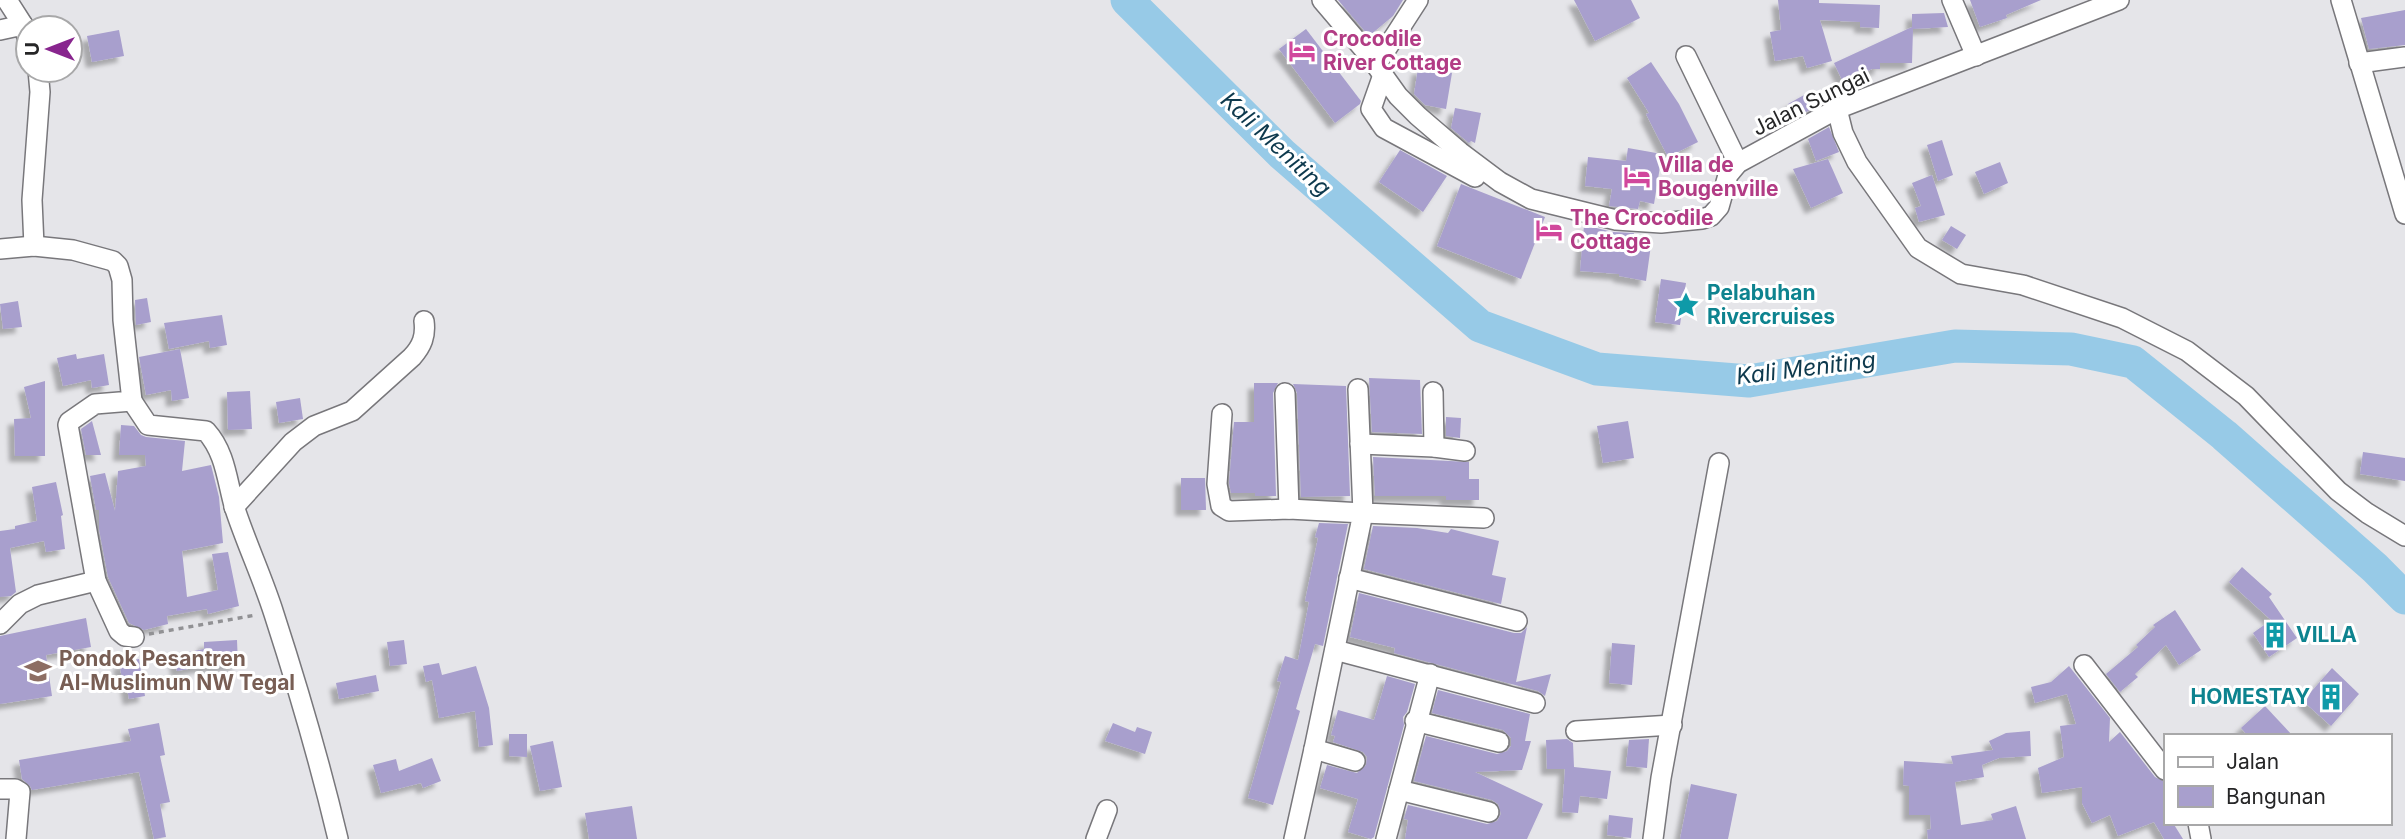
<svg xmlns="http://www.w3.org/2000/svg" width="2405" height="839" font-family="Inter,sans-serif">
<defs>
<filter id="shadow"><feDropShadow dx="-6" dy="6" stdDeviation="2" flood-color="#0004"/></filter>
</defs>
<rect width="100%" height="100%" fill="#e5e5e9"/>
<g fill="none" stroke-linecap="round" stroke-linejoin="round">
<path stroke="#97cae7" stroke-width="33" d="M 1127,0 L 1282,154 L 1480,326 L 1597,369 L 1749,381 L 1955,346 L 2071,349 L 2133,362 L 2224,435 L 2375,568 L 2405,598"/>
</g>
<g fill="#a89fcd" filter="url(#shadow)">
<path d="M 1338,0 L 1403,0 L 1393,16 L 1369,36 Z"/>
<path d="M 1574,0 L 1631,0 L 1640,18 L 1595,41 Z"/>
<path d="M 1778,0 L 1819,0 L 1819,3 L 1880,5 L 1879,28 L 1860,27 L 1860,22 L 1820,20 L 1832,61 L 1807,68 L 1803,56 L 1775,61 L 1770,32 L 1781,30 Z"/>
<path d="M 1970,0 L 2041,0 L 2006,15 L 2007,18 L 1980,27 Z"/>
<path d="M 2405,10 L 2405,45 L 2369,49 L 2361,18 Z"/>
<path d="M 1944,13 L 1948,27 L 1913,29 L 1912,63 L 1880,63 L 1880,69 L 1872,69 L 1843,82 L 1834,63 L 1912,27 L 1912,14 Z"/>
<path d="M 1306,29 L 1361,101 L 1360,104 L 1335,123 L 1279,49 Z"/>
<path d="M 119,30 L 124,56 L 92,62 L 87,36 Z"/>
<path d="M 1651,62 L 1679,104 L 1698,142 L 1668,157 L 1646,114 L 1649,113 L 1627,78 Z"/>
<path d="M 1418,68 L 1452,73 L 1446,109 L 1425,105 L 1414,94 Z"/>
<path d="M 1813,90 L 1821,104 L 1795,118 L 1788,104 Z"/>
<path d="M 1455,108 L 1481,113 L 1475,143 L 1471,141 L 1469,143 L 1451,128 Z"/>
<path d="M 1829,127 L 1839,152 L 1816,161 L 1808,139 Z"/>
<path d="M 1942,140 L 1953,175 L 1938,181 L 1927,145 Z"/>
<path d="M 1628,148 L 1662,154 L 1654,204 L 1640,201 L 1638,209 L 1609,206 L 1612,189 L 1585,186 L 1588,157 L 1626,161 Z"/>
<path d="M 1400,150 L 1447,176 L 1423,212 L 1379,182 Z"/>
<path d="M 1828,159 L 1843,193 L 1811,208 L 1793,169 Z"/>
<path d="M 2000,162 L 2008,183 L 1984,194 L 1975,172 Z"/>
<path d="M 1932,175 L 1945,215 L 1919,222 L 1915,208 L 1921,206 L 1912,183 Z"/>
<path d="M 1461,184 L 1545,217 L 1521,279 L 1437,246 Z"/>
<path d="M 1584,225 L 1613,232 L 1634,233 L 1632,242 L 1651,245 L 1646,281 L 1619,276 L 1619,274 L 1580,271 Z"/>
<path d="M 1951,226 L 1966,235 L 1957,249 L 1942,240 Z"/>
<path d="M 1661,279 L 1686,283 L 1680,325 L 1655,322 Z"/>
<path d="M 147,298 L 151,322 L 136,325 L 135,300 Z"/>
<path d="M 18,301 L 22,327 L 3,329 L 0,304 Z"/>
<path d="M 222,315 L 227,345 L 210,348 L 209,341 L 169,349 L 164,323 Z"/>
<path d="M 180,349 L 189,398 L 172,401 L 171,390 L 146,395 L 139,357 Z"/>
<path d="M 76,354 L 77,359 L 104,354 L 109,385 L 92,388 L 91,380 L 63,386 L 57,358 Z"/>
<path d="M 1369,378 L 1420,380 L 1422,434 L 1372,432 Z"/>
<path d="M 45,381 L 45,456 L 15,456 L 14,419 L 31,418 L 24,387 Z"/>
<path d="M 1254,383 L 1278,383 L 1273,393 L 1276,496 L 1255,496 L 1255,493 L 1231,493 L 1229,483 L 1234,422 L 1254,422 Z"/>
<path d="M 1293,384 L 1346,386 L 1350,496 L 1301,497 L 1297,393 Z"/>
<path d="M 250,391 L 252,429 L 228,430 L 227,392 Z"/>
<path d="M 300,398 L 303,419 L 279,423 L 276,402 Z"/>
<path d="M 1446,417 L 1461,418 L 1460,438 L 1446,436 Z"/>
<path d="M 92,421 L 101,455 L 86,455 L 81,429 Z"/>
<path d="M 1628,421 L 1634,458 L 1603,463 L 1597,426 Z"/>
<path d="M 121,425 L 134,426 L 141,435 L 146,437 L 185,441 L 182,471 L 211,465 L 219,497 L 223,543 L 182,551 L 187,597 L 218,590 L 212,554 L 228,552 L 239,606 L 208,614 L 207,609 L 167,616 L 168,624 L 144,630 L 129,623 L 108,577 L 99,529 L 99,510 L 96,510 L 90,476 L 105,473 L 115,511 L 118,471 L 146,466 L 145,455 L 119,455 Z"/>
<path d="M 2363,452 L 2405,458 L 2405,481 L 2360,474 Z"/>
<path d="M 1373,457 L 1469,462 L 1469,479 L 1479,479 L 1479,500 L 1446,500 L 1446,496 L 1375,496 Z"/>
<path d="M 1181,478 L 1205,478 L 1206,510 L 1181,510 Z"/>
<path d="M 56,482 L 63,515 L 61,516 L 65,549 L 46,552 L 44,541 L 10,548 L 16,592 L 11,596 L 0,597 L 0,531 L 15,529 L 15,526 L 37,521 L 32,487 Z"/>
<path d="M 1319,523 L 1348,524 L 1323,646 L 1315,644 L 1296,709 L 1300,711 L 1273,805 L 1248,798 L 1281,682 L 1277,681 L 1285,656 L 1298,660 L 1309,602 L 1305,601 L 1318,538 L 1315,537 Z"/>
<path d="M 1373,526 L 1417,528 L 1448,533 L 1451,529 L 1499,541 L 1492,575 L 1506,578 L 1501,604 L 1364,569 Z"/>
<path d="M 2242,567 L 2272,594 L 2269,597 L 2297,638 L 2269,657 L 2253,633 L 2271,620 L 2229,582 Z"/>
<path d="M 1359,593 L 1514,633 L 1521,633 L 1527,627 L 1516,682 L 1551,674 L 1545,696 L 1538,691 L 1394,653 L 1395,648 L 1350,637 Z"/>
<path d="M 2175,610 L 2201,650 L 2179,665 L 2166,645 L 2135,674 L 2138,677 L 2120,692 L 2106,674 L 2138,647 L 2136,645 L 2155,627 L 2153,625 Z"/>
<path d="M 86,618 L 91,647 L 46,655 L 52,696 L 0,704 L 0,636 Z"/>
<path d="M 237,640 L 238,665 L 199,667 L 177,671 L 174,655 L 204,649 L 204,642 Z"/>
<path d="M 404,640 L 407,664 L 390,666 L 387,642 Z"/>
<path d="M 1612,643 L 1635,645 L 1632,685 L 1609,683 Z"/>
<path d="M 139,659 L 145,696 L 129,699 L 125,678 L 122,678 L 119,663 Z"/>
<path d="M 439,663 L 442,675 L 476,666 L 489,708 L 493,745 L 479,747 L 475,711 L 439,718 L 432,680 L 426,682 L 423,666 Z"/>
<path d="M 2069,666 L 2110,718 L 2109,742 L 2120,732 L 2155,777 L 2165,782 L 2165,823 L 2173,823 L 2183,839 L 2164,839 L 2154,822 L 2118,836 L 2110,815 L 2092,823 L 2082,803 L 2082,787 L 2042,793 L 2038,768 L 2064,757 L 2060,726 L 2076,724 L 2067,694 L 2035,703 L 2031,687 L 2051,682 Z"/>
<path d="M 2332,668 L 2359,694 L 2331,726 L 2303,701 Z"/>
<path d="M 376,675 L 379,691 L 339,699 L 336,683 Z"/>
<path d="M 1387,676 L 1415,684 L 1407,712 L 1403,717 L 1404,725 L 1374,837 L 1371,839 L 1348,832 L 1358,799 L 1320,788 L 1327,765 L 1357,773 L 1366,765 L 1367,757 L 1363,752 L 1333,742 L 1335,736 L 1331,735 L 1338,710 L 1374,720 Z"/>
<path d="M 1438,690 L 1530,714 L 1525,741 L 1531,741 L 1522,770 L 1475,772 L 1543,804 L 1527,839 L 1405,839 L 1408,820 L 1404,819 L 1408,805 L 1487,824 L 1497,821 L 1501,814 L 1498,804 L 1492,800 L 1414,781 L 1426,736 L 1497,754 L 1507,751 L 1511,746 L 1511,738 L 1503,730 L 1432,713 Z"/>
<path d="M 2265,706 L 2293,736 L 2248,736 L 2241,728 Z"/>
<path d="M 159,723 L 165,755 L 160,756 L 170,802 L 160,804 L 166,837 L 154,839 L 139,772 L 32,790 L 30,786 L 22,779 L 19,760 L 131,741 L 128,729 Z"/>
<path d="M 1113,723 L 1135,732 L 1137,727 L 1152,732 L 1145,754 L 1105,741 Z"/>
<path d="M 2030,731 L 2031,756 L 1999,758 L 1982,765 L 1984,777 L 1955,782 L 1961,825 L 1993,820 L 1991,814 L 2016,806 L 2026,839 L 1928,839 L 1927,830 L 1931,829 L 1930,815 L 1909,815 L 1909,786 L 1903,785 L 1904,761 L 1953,764 L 1951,756 L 1993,750 L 1989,741 L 2006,733 Z"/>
<path d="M 509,734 L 527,734 L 527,757 L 509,756 Z"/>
<path d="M 1567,739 L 1573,743 L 1574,767 L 1611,771 L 1607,799 L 1580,796 L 1578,813 L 1562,812 L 1565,769 L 1547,769 L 1546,740 Z"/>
<path d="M 1649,739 L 1647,768 L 1626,766 L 1629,740 Z"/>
<path d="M 553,741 L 562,787 L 540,791 L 530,746 Z"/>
<path d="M 432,758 L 441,781 L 423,788 L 421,783 L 381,793 L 373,765 L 396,759 L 399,771 Z"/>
<path d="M 1691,784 L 1737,794 L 1728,839 L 1680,839 Z"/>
<path d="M 632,806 L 637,839 L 589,839 L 585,813 Z"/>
<path d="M 1609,815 L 1633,818 L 1631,838 L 1607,835 Z"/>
</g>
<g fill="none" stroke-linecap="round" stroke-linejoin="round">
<g stroke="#78777b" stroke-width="22">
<g id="street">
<path d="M 7,0 L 23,25 L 28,40"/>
<path d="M 1322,0 L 1368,54 L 1398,96 L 1418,116 L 1460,152 L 1500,182 L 1531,199 L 1616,220 L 1661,223 L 1702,219 L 1711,216 L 1719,207 L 1728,175 L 1738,163 L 1837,109 L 2119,0"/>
<path d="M 1952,0 L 1976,56"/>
<path d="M 2341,0 L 2405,214"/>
<path d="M 0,30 L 23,25"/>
<path d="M 1686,56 L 1738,163"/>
<path d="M 2359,63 L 2405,57"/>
<path d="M 1376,65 L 1418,0"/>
<path d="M 1383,75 L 1371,109 L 1384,128 L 1475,177"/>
<path d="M 1837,109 L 1843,133 L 1857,162 L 1918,248 L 1961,274 L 2023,285 L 2122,318 L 2187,351 L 2246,396 L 2338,491 L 2367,513 L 2405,536"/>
<path d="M 34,246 L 32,200 L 40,92 L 38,70"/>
<path d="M 0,249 L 34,246 L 73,250 L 113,261 L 118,266 L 122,280 L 123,320 L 132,401 L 95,404 L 69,422 L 68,425 L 96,581 L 119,631 L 125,636 L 134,637"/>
<path d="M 1358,389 L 1363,513 L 1484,518"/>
<path d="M 1433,392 L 1434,447"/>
<path d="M 1285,393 L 1289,509"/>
<path d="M 132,401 L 148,425 L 206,431 C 226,453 227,482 235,509 C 247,545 263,579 274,614 C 298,688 320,763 338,839"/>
<path d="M 1222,414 L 1217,484 L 1221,506 L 1229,511 L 1289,509 L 1363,513 L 1314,749 L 1294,839"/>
<path d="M 1360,444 L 1434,447 L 1465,451"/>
<path d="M 234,507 L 293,442 L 314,426 L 352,411 L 412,357 C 422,346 426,336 424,321"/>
<path d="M 1349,578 L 1517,621"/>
<path d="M 0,624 L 20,604 L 38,595 L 96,581"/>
<path d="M 1335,650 L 1535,703"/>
<path d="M 2084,665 L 2165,770"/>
<path d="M 1415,721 L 1499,742"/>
<path d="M 1576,731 L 1672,725"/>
<path d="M 1314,749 L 1355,761"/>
<path d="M 0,789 L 15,789 L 20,792 L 16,839"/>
<path d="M 1399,790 L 1489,812"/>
<path d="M 2198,823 L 2201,839"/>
<path d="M 1096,839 L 1107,810"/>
<path d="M 1386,839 L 1430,674"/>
<path d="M 1653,839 L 1661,778 L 1719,463"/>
</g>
</g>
<path stroke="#919194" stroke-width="3.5" stroke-dasharray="5 5" stroke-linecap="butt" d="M 149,634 L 256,615"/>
<use href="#street" stroke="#fff" stroke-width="19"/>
</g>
<defs>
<g id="hotel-bare" transform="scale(2.1)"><path d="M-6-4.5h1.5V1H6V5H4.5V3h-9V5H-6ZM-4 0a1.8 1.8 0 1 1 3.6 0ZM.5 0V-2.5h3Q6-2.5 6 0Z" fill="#d1479c" stroke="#fff" stroke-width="2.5" paint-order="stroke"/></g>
<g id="sight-bare" transform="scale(2.1)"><path d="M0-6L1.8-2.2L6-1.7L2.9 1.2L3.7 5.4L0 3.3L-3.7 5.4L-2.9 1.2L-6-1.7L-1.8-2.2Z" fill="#0f9aa8" stroke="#fff" stroke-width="2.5" paint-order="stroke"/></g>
<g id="building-bare" transform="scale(2.1)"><path d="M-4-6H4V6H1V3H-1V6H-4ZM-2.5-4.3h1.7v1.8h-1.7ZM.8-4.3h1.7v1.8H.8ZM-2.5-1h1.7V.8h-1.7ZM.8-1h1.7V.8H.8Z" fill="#0f9aa8" stroke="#fff" stroke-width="2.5" paint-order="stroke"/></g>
<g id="school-bare" transform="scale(2.1)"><path d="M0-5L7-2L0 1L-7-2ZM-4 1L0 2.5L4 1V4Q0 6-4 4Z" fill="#8d6e63" stroke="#fff" stroke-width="2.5" paint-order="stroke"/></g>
</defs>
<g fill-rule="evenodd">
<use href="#hotel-bare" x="1302" y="51"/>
<use href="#hotel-bare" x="1637" y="177"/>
<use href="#hotel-bare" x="1549" y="230"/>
<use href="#sight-bare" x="1686" y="305"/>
<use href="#building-bare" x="2275" y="635"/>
<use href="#school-bare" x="38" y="671"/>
<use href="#building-bare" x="2331" y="697"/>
</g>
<g text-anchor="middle" stroke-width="6" stroke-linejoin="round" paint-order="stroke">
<g font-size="21" font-weight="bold" fill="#b23c85" stroke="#fff" text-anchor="start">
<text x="1323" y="46">Crocodile<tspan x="1323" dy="24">River Cottage</tspan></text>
<text x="1658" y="172">Villa de<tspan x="1658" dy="24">Bougenville</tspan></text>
<text x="1570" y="225">The Crocodile<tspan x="1570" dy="24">Cottage</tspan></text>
</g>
<g font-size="21" fill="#262627" stroke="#fff">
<text transform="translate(1811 102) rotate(-26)" y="7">Jalan Sungai</text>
</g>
<g font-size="21" font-weight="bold" fill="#0d838f" stroke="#fff" text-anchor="start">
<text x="1707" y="300">Pelabuhan<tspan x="1707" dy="24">Rivercruises</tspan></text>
<text x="2296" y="642">VILLA</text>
<text x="2310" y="704" text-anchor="end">HOMESTAY</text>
</g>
<g font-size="21" font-weight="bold" fill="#785e54" stroke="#fff" text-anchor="start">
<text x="59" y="666">Pondok Pesantren<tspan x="59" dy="24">Al-Muslimun NW Tegal</tspan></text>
</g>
<g font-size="23" font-style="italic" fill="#0d394d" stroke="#fff">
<text transform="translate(1276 144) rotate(43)" y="8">Kali Meniting</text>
<text transform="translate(1806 368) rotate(-7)" y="8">Kali Meniting</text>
</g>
</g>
<rect x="2164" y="734" width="228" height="91" fill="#ffffff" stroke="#a8a8a9" stroke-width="2"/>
<rect x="2178" y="757" width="35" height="10" fill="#ffffff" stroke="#a8a8a9" stroke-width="2"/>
<text x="2226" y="769" font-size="21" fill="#262627">Jalan</text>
<rect x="2178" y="786" width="35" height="21" fill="#a89fcd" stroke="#a8a8a9" stroke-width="2"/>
<text x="2226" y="804" font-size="21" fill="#262627">Bangunan</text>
<g transform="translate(49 49) rotate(270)"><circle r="33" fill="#ffffff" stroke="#a8a8a9" stroke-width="2"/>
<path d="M0-5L12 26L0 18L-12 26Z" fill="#88258e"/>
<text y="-10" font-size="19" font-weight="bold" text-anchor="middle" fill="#262627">U</text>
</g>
</svg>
